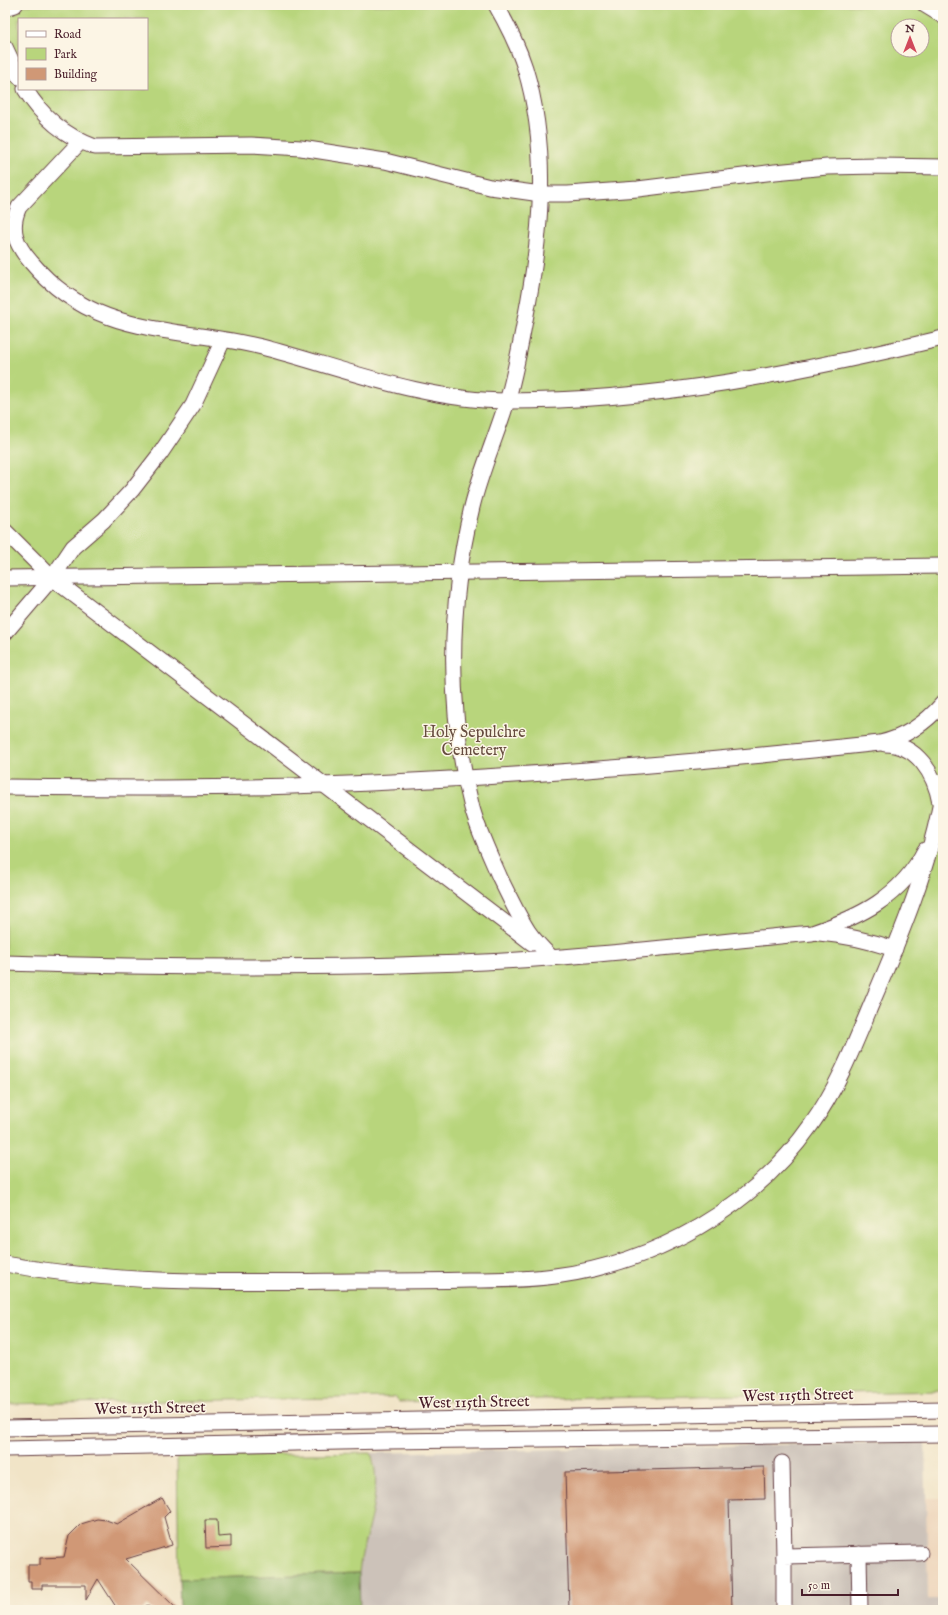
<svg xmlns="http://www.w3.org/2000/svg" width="948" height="1615" font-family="'IM FELL English',serif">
<rect width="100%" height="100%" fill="#fcf5e5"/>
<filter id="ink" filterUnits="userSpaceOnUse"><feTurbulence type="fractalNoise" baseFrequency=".025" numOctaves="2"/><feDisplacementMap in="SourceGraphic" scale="8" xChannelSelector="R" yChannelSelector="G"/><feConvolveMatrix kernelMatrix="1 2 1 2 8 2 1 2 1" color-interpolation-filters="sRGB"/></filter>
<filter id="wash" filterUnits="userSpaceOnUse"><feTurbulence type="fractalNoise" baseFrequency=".012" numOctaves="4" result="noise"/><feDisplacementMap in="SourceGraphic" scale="16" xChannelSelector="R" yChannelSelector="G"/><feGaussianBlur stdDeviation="0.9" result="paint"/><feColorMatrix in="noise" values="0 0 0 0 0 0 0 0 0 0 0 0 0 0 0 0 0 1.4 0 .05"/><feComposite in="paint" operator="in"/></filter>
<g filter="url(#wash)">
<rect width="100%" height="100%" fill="#f1e4c7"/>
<path fill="#eed6bb" d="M 925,1498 L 943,1498 L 943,1599 L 928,1600 Z"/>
<path fill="#ccc2b9" d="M 925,1442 L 928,1599 L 943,1599 L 943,1610 L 360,1610 L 359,1573 L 361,1555 L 368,1526 L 375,1463 L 371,1453 Z"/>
<g fill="#b8d57c" stroke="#817a54" fill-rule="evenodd">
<path d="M 5,5 L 943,5 L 943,1391 L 399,1402 L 394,1397 L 5,1404 ZM 19,19 L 147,19 L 147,89 L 19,89 ZM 898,26 L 922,26 L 922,50 L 898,50 Z"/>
<path d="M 371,1453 C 385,1493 363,1533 359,1573 L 179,1579 L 177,1456 Z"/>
</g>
<path fill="#92b66c" stroke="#6e6a4c" d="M 359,1573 L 360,1610 L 180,1610 L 179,1579 Z"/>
<g id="blocks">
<g fill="#d09876">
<path d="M 764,1467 L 765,1499 L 729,1500 L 732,1610 L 569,1610 L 565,1472 Z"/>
<path d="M 162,1498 L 170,1511 L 164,1517 L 172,1545 L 126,1559 L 178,1610 L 152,1610 L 147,1605 L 142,1610 L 118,1610 L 98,1579 L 86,1600 L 86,1585 L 42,1585 L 42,1589 L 31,1589 L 31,1581 L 28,1581 L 28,1565 L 40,1565 L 40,1558 L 64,1557 L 69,1536 L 81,1524 L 97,1519 L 106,1520 L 117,1524 Z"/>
<path d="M 205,1520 L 217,1520 L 218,1537 L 231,1536 L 231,1547 L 206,1548 Z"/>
</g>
</g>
</g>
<g filter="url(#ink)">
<use href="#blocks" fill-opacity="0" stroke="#633d42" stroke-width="1"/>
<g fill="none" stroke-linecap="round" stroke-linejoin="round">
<g stroke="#633d42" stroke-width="17">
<g id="minor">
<path d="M 496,5 C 508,26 518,46 525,68 C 550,150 541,238 525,320 C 520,347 515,373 508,398 C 497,435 481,470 472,507 C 448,605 447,711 472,808 C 479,833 490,855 500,878 C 509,896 517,914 528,931 C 534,940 543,949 551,957"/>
<path d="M 925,5 L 943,16"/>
<path d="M 5,8 L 15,5"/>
<path d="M 5,47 L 19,77"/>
<path d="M 25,89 C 42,117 64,136 95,147 L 251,145 L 301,148 L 385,161 L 490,187 L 541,194 L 568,194 L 638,189 L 775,172 L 827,167 L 879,166 L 943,167"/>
<path d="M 80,142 L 19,207 C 9,229 16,245 31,262 C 94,338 175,326 262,347 C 342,368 424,401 508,401 C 655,401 801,372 943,338"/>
<path d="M 5,531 L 52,578 L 532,943"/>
<path d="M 5,578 L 943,566"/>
<path d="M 5,633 L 52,578 L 73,547 L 104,520 L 132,490 L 160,454 L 193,405 L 223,340"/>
<path d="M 885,744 C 917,744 935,774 940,803"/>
<path d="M 5,787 C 111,788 217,789 322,785 C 509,778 695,763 880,743 C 906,737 926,723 943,703"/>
<path d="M 819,933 C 845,935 870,941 895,949"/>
<path d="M 5,963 C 165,968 324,969 484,962 C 593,957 703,943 812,933 C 860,917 901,897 925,850"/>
<path d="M 5,1264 C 122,1285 235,1282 353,1281 C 392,1281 430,1281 469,1280 C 498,1280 526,1280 555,1276 C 655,1263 753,1208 811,1125 C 837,1089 854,1046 871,1005 C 901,935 930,866 943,791"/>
<path d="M 5,1428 L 943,1410"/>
<path d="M 5,1449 L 386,1441 L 943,1434"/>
<path d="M 782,1463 L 784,1556"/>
<path d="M 859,1554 L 860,1610"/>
<path d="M 784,1610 L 784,1556 L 920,1553"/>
</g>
</g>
<use href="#minor" stroke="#fff" stroke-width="15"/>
</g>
</g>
<g text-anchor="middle" stroke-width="3" stroke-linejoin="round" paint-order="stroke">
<g font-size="16" fill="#664c3f" stroke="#fcf5e5">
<text x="474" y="737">Holy Sepulchre<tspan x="474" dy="18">Cemetery</tspan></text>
</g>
<g font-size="16" fill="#4a1f2b" stroke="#fcf5e5">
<text transform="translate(798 1394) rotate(-1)" y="6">West 115th Street</text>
<text transform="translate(474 1401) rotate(-1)" y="6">West 115th Street</text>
<text transform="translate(150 1407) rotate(-1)" y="6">West 115th Street</text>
</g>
</g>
<rect width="948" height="1615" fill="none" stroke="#fcf5e5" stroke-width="20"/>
<rect x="18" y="18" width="130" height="72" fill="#fcf5e5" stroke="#b59f9b"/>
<rect x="26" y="31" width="20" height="6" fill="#ffffff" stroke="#b59f9b"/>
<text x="54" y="38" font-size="12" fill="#4a1f2b">Road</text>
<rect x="26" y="48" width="20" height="12" fill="#b8d57c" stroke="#b59f9b"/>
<text x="54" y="58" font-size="12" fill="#4a1f2b">Park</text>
<rect x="26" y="68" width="20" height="12" fill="#d09876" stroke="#b59f9b"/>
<text x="54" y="78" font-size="12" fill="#4a1f2b">Building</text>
<g transform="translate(910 38)"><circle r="19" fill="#fcf5e5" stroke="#b59f9b"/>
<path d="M0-3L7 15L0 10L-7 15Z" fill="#d1495b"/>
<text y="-6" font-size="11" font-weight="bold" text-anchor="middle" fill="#4a1f2b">N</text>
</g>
<path d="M802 1589v6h96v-6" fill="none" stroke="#4a1f2b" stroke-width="2"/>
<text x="808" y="1589" font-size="12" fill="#4a1f2b" stroke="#fcf5e5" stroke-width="3" paint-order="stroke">50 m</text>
</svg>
